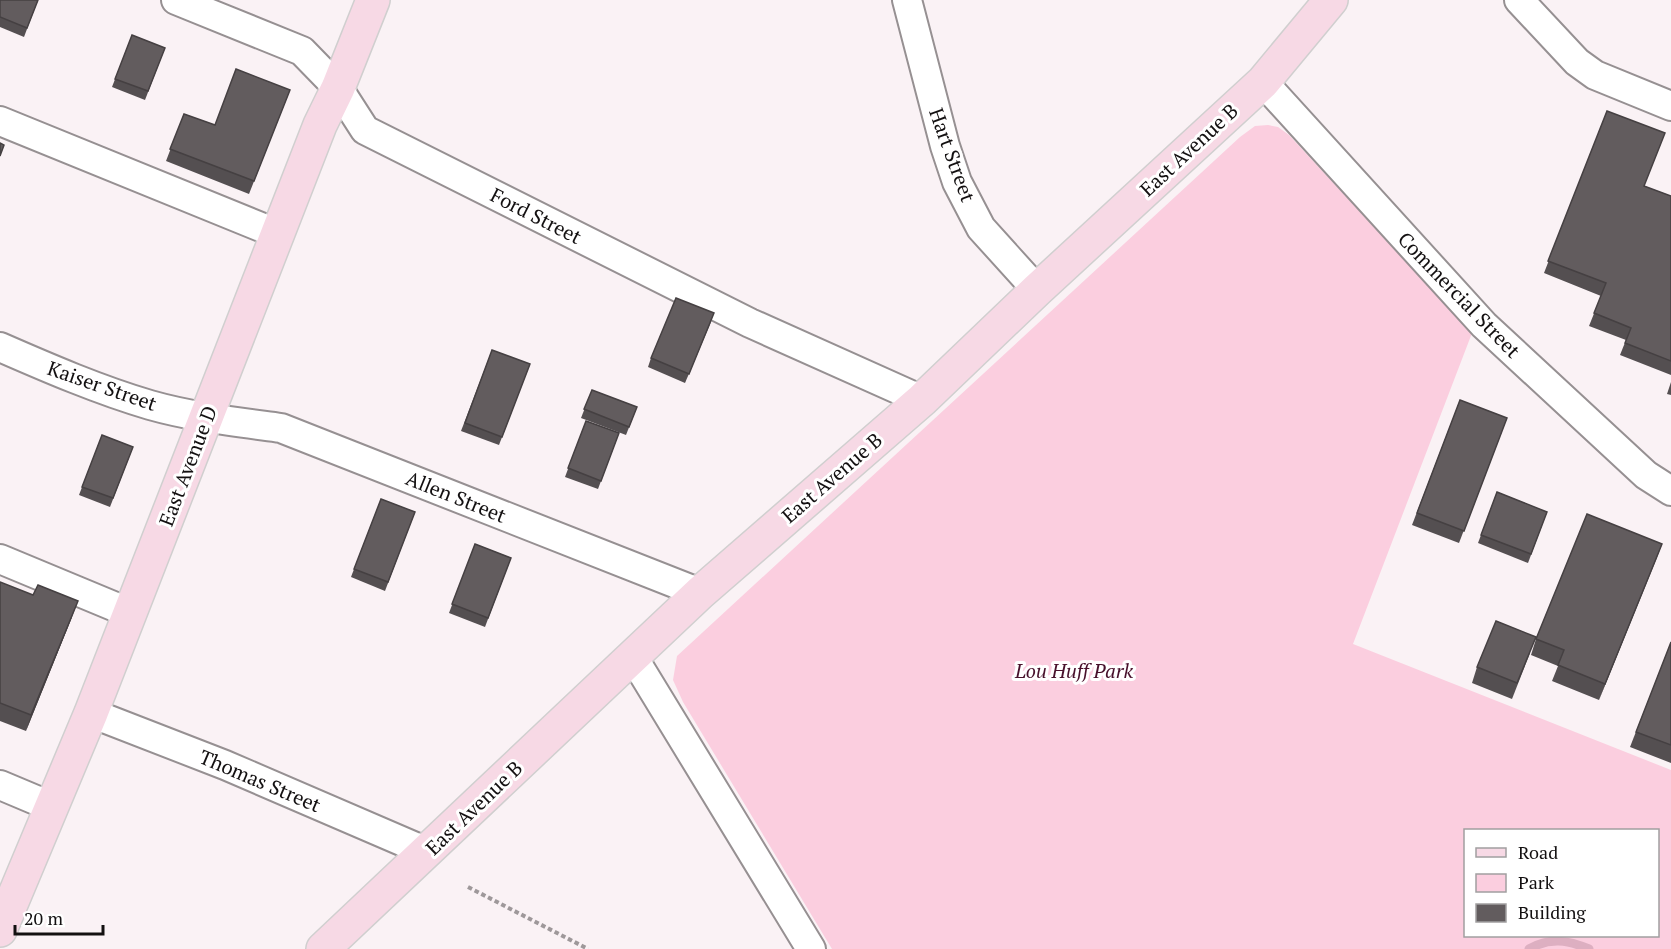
<svg xmlns="http://www.w3.org/2000/svg" width="1671" height="949" font-family="'PT Serif',serif">
<rect width="100%" height="100%" fill="#faf2f5"/>
<path fill="#fbcedf" fill-rule="evenodd" d="M 1268,125 L 1278,127 L 1289,135 L 1472,333 L 1353,644 L 1671,770 L 1671,949 L 832,949 L 683,702 L 673,680 L 677,656 L 1240,137 L 1255,126 ZM 1466,830 L 1658,830 L 1658,936 L 1466,936 Z"/>
<g fill="none" stroke-linecap="round" stroke-linejoin="round">
<path stroke="#ddafc1" stroke-width="9" d="M 1529,949 C 1550,937 1568,940 1589,949"/>
<g stroke="#969092" stroke-width="32">
<g id="minor">
<path d="M 176,0 L 302,51 L 338,88 L 365,130 L 750,323 L 922,400"/>
<path d="M 907,0 L 945,146 L 957,182 L 981,228 L 1037,290"/>
<path d="M 1519,0 L 1577,62 L 1595,75 L 1671,106"/>
<path d="M 1263,82 L 1484,325 L 1646,475 L 1671,491"/>
<path d="M 0,121 L 278,234"/>
<path d="M 0,347 C 48,368 99,390 150,405 C 192,417 237,422 281,428 L 700,593"/>
<path d="M 0,559 L 130,613"/>
<path d="M 633,657 L 811,949"/>
<path d="M 91,713 L 225,765 L 427,852"/>
<path d="M 0,785 L 50,806"/>
</g>
</g>
<g stroke="#d0cfcf" stroke-width="36">
<g id="major">
<path d="M 0,930 L 91,713 L 320,125 L 338,88 L 373,0"/>
<path d="M 323,949 L 700,593 L 922,400 L 1037,290 L 1263,82 L 1331,0"/>
</g>
</g>
<path stroke="#9e989a" stroke-width="4" stroke-dasharray="4.5 3" stroke-linecap="butt" d="M 468,887 L 588,949"/>
<use href="#minor" stroke="#fff" stroke-width="28"/>
<use href="#major" stroke="#f7d9e5" stroke-width="33"/>
</g>
<g fill="#544f51">
<path d="M 0,0 L 38,0 L 24,37 L 0,27 Z"/>
<path d="M 132,35 L 165,48 L 145,100 L 112,87 Z"/>
<path d="M 290,90 L 249,194 L 166,161 L 184,114 L 215,125 Z"/>
<path d="M 1607,111 L 1644,186 L 1671,196 L 1671,375 L 1620,355 L 1626,340 L 1589,326 L 1601,296 L 1544,273 Z"/>
<path d="M 711,322 L 685,383 L 648,367 L 651,358 Z"/>
<path d="M 492,350 L 530,364 L 499,445 L 461,431 Z"/>
<path d="M 1671,382 L 1671,395 L 1667,394 Z"/>
<path d="M 592,390 L 637,407 L 626,435 L 581,418 Z"/>
<path d="M 1460,400 L 1507,418 L 1459,543 L 1412,525 Z"/>
<path d="M 586,421 L 619,433 L 598,489 L 565,477 Z"/>
<path d="M 102,435 L 133,447 L 110,507 L 79,495 Z"/>
<path d="M 1497,492 L 1547,512 L 1528,563 L 1478,543 Z"/>
<path d="M 381,499 L 415,512 L 385,591 L 351,577 Z"/>
<path d="M 475,544 L 511,558 L 485,627 L 449,613 Z"/>
<path d="M 1662,544 L 1599,700 L 1552,681 L 1558,666 L 1531,655 L 1536,639 Z"/>
<path d="M 0,582 L 72,617 L 26,731 L 0,721 Z"/>
<path d="M 1671,642 L 1671,763 L 1630,747 Z"/>
<path d="M 1530,653 L 1512,699 L 1472,683 L 1477,667 Z"/>
</g>
<g fill="#454042">
<path d="M 1662,544 L 1656,560 L 1599,700 L 1605,684 Z"/>
<path d="M 78,601 L 72,617 L 26,731 L 31,715 Z"/>
</g>
<g fill="#625c5e" stroke="#454042" stroke-width="1.5">
<path d="M 0,0 L 38,0 L 27,28 L 0,17 Z"/>
<path d="M 132,35 L 165,48 L 148,91 L 115,79 Z"/>
<path d="M 236,69 L 290,90 L 254,181 L 170,149 L 184,114 L 215,125 Z"/>
<path d="M 1607,111 L 1665,133 L 1644,186 L 1671,196 L 1671,361 L 1625,343 L 1631,328 L 1594,313 L 1606,283 L 1548,261 Z"/>
<path d="M 0,143 L 4,145 L 0,156 Z"/>
<path d="M 676,298 L 714,313 L 689,374 L 651,358 Z"/>
<path d="M 492,350 L 530,364 L 502,437 L 465,423 Z"/>
<path d="M 592,390 L 637,407 L 629,427 L 584,409 Z"/>
<path d="M 1460,400 L 1507,418 L 1464,531 L 1417,513 Z"/>
<path d="M 586,421 L 619,433 L 601,481 L 568,468 Z"/>
<path d="M 102,435 L 133,447 L 113,498 L 82,487 Z"/>
<path d="M 1497,492 L 1547,512 L 1531,554 L 1481,535 Z"/>
<path d="M 381,499 L 415,512 L 388,582 L 354,569 Z"/>
<path d="M 1587,514 L 1662,544 L 1605,684 L 1558,665 L 1564,650 L 1536,639 Z"/>
<path d="M 475,544 L 511,558 L 488,618 L 452,604 Z"/>
<path d="M 0,582 L 33,595 L 38,585 L 78,601 L 31,715 L 0,703 Z"/>
<path d="M 1496,621 L 1536,637 L 1517,683 L 1477,667 Z"/>
<path d="M 1671,642 L 1671,745 L 1636,732 Z"/>
</g>
<g text-anchor="middle" stroke-width="6" stroke-linejoin="round" paint-order="stroke">
<g font-size="20" fill="#131011" stroke="#fff">
<text transform="translate(1189 150) rotate(-43)" y="7">East Avenue B</text>
<text transform="translate(952 155) rotate(70)" y="7">Hart Street</text>
<text transform="translate(536 216) rotate(27)" y="7">Ford Street</text>
<text transform="translate(1459 295) rotate(46)" y="7">Commercial Street</text>
<text transform="translate(102 386) rotate(19)" y="7">Kaiser Street</text>
<text transform="translate(188 466) rotate(-69)" y="7">East Avenue D</text>
<text transform="translate(832 478) rotate(-41)" y="7">East Avenue B</text>
<text transform="translate(456 497) rotate(22)" y="7">Allen Street</text>
<text transform="translate(260 781) rotate(23)" y="7">Thomas Street</text>
<text transform="translate(474 808) rotate(-44)" y="7">East Avenue B</text>
</g>
<g font-size="20" font-style="italic" fill="#48112c" stroke="#fff">
<text x="1074" y="678">Lou Huff Park</text>
</g>
</g>
<rect x="1464" y="829" width="195" height="108" fill="#ffffff" stroke="#a19fa0" stroke-width="1.5"/>
<rect x="1476" y="848" width="30" height="9" fill="#f7d9e5" stroke="#a19fa0" stroke-width="1.5"/>
<text x="1518" y="859" font-size="18" fill="#131011">Road</text>
<rect x="1476" y="874" width="30" height="18" fill="#fbcedf" stroke="#a19fa0" stroke-width="1.5"/>
<text x="1518" y="889" font-size="18" fill="#131011">Park</text>
<rect x="1476" y="904" width="30" height="18" fill="#625c5e" stroke="#a19fa0" stroke-width="1.5"/>
<text x="1518" y="919" font-size="18" fill="#131011">Building</text>
<path d="M15 925v9h88v-9" fill="none" stroke="#131011" stroke-width="3"/>
<text x="24" y="925" font-size="18" fill="#131011" stroke="#ffffff" stroke-width="4.5" paint-order="stroke">20 m</text>
</svg>
